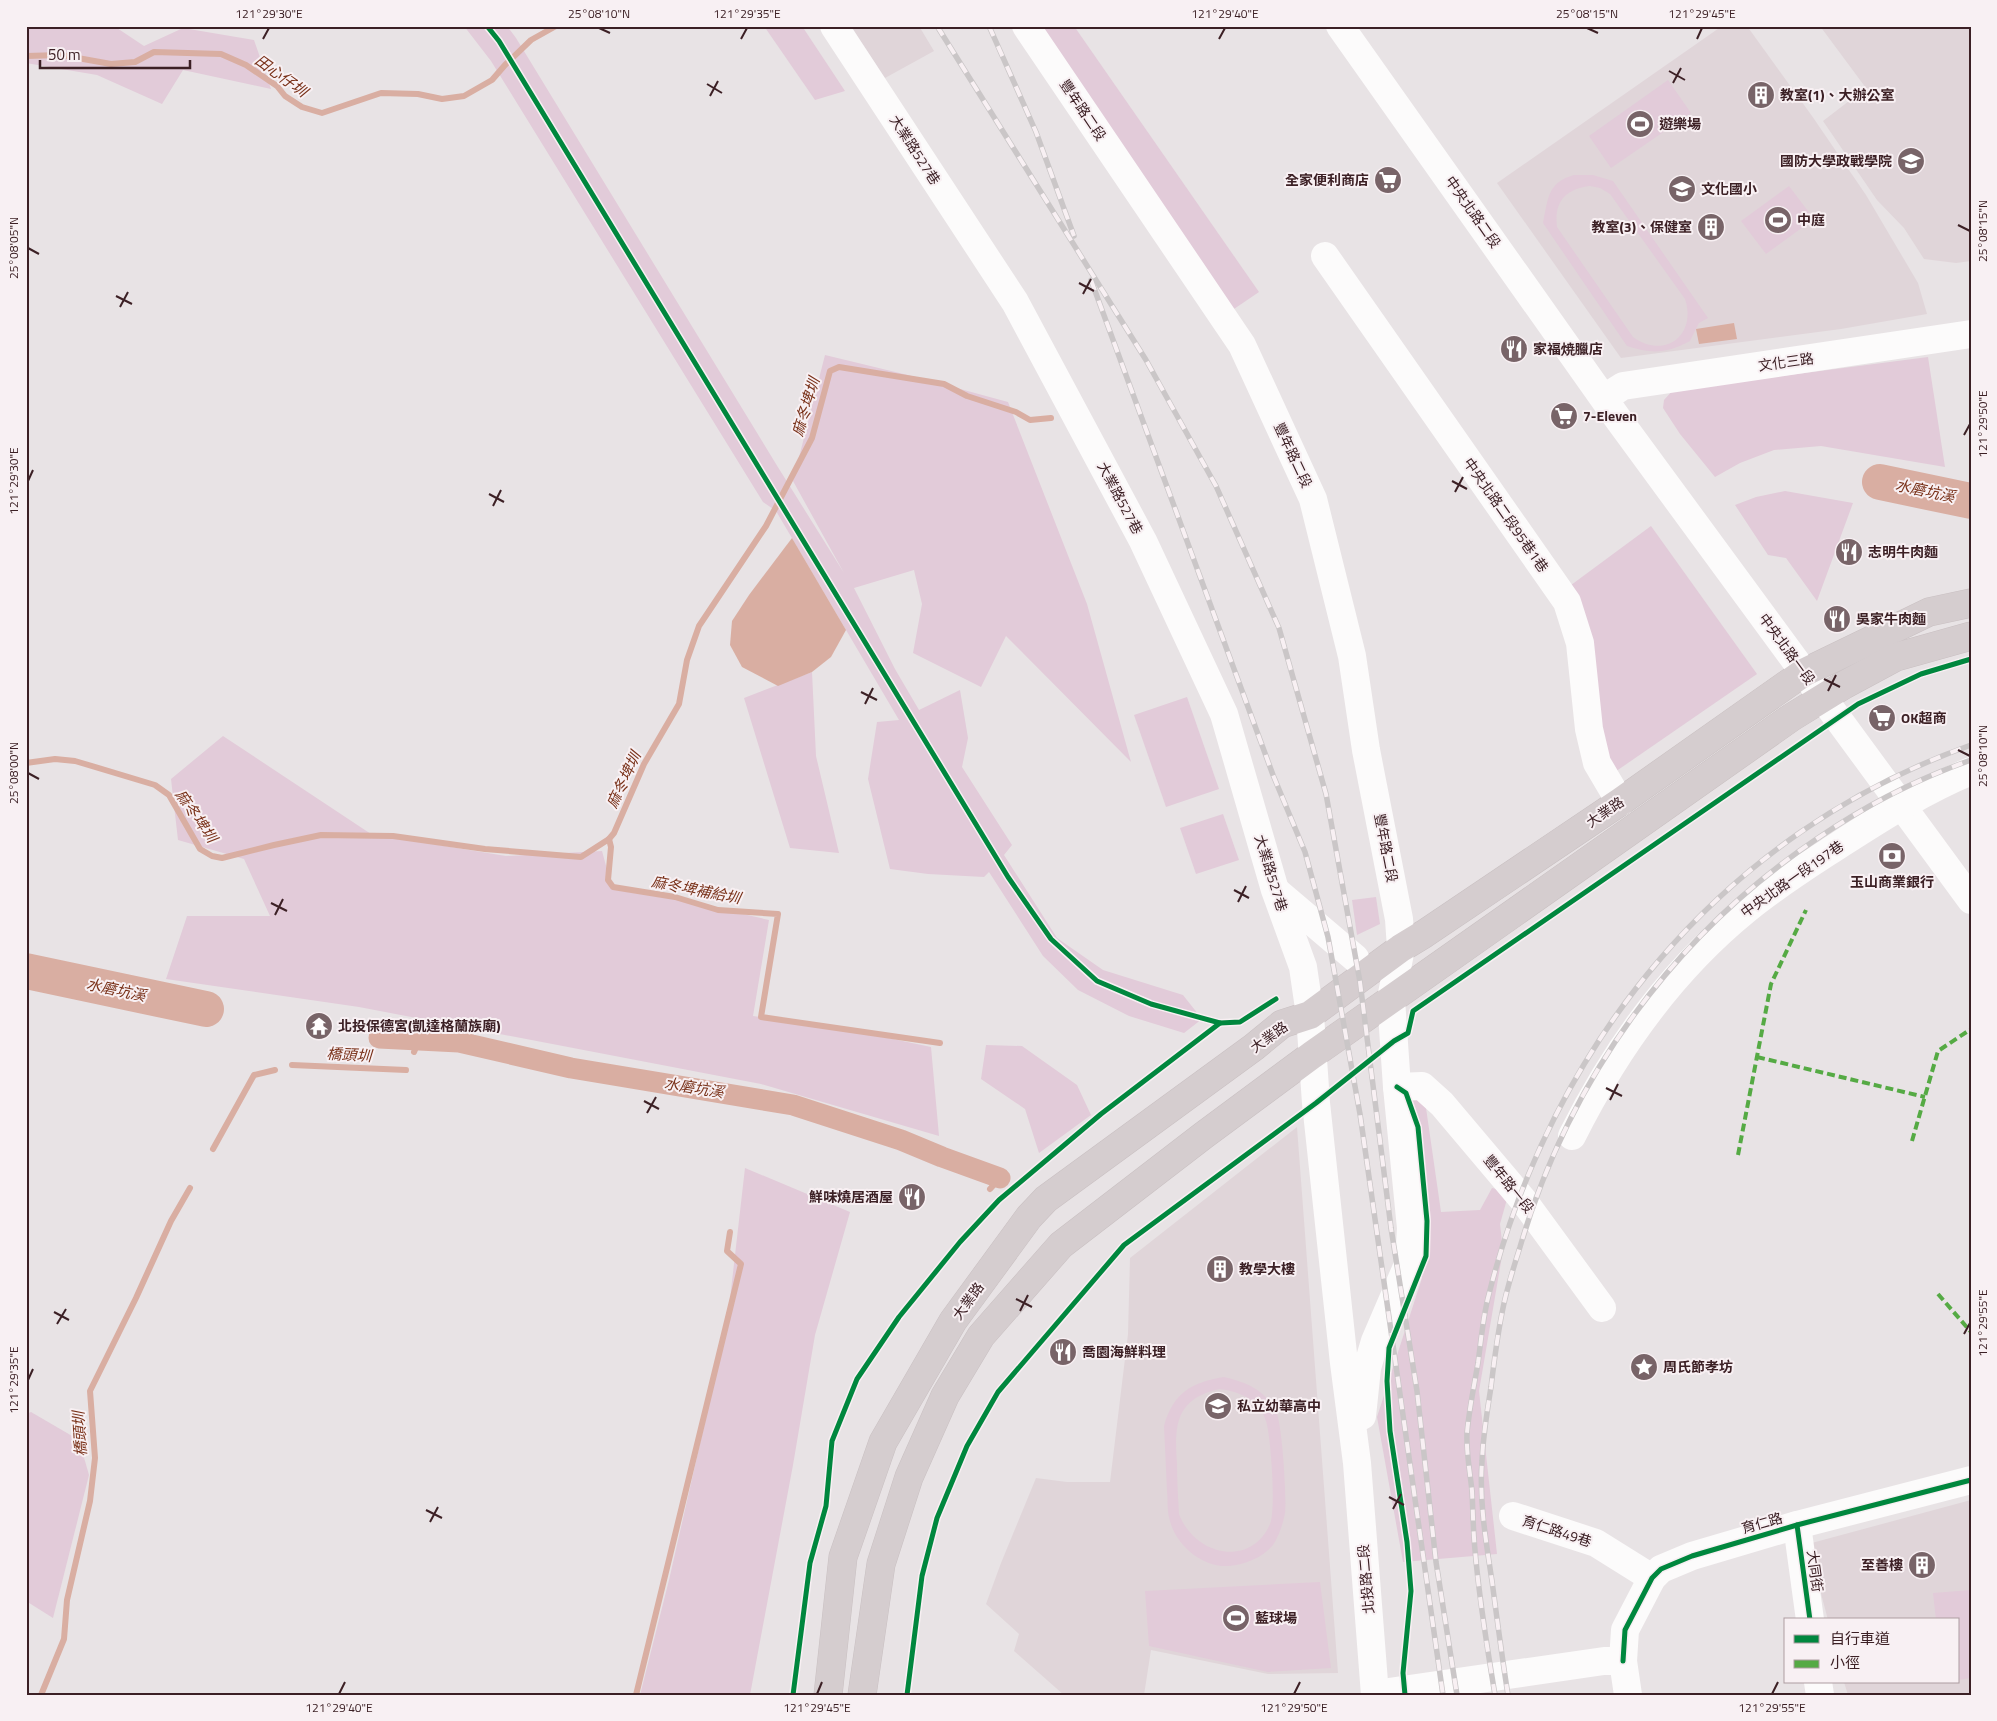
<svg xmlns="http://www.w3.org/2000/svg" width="1997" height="1721" font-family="'Titillium Web','Noto Sans TC',sans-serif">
<rect width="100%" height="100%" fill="#e8e3e5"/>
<g fill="#e0d5d9">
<path d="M 851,26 L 919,26 L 934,51 L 885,78 Z"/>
<path d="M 1722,26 L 1747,26 L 1812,116 L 1866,195 L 1918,283 L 1927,314 L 1841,329 L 1621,358 L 1497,183 Z"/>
<path d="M 1820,26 L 1971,26 L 1971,261 L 1956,263 L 1924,259 L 1904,228 L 1877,200 L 1823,121 L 1866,88 Z"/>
<path d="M 1297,1127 L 1338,1673 L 1268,1674 L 1151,1650 L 1144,1695 L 1064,1695 L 1014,1651 L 1019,1634 L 986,1604 L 1001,1563 L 1036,1478 L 1067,1482 L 1110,1482 L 1128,1334 L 1130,1258 Z"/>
<path d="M 1971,1500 L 1971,1695 L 1848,1695 L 1844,1682 L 1958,1682 L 1958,1620 L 1828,1620 L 1808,1544 Z"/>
</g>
<g fill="#e2cbd9" fill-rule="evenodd">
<path d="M 26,26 L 114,26 L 144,46 L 183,28 L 254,40 L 271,89 L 183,70 L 162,104 L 97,75 L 26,63 Z"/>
<path d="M 464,26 L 507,26 L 516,38 L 776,464 L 844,573 L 793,481 L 825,355 L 920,378 L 1008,402 L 1087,604 L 1131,762 L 1006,636 L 981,687 L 913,653 L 922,604 L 914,570 L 854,588 L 895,669 L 919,710 L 960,690 L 968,738 L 962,767 L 1012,845 L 1004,855 L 1057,938 L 1103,970 L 1183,995 L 1202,1019 L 1184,1033 L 1129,1016 L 1078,990 L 1043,956 L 989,872 L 984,877 L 928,874 L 890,869 L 868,779 L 877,722 L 899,720 L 776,511 L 763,502 L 491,61 Z"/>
<path d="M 764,26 L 802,26 L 845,91 L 815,100 Z"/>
<path d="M 1033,26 L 1074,26 L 1259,292 L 1231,311 Z"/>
<path d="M 1668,80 L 1691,113 L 1611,168 L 1589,136 Z"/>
<path d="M 1574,175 L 1593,175 L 1613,181 L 1708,318 L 1699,323 L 1690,341 C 1666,354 1651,354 1627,346 L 1543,223 C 1548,198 1548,182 1574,175 ZM 1590,186 L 1600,188 L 1610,194 L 1685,299 C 1697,335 1665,360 1633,337 L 1557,227 C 1554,202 1565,189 1590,186 Z"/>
<path d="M 1789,186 L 1814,219 L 1766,254 L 1741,221 Z"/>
<path d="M 1928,357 L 1945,467 L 1821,446 L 1774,450 L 1740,463 L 1715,477 L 1680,434 L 1663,408 L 1664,400 L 1673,390 Z"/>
<path d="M 1785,491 L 1853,503 L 1817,601 L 1786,558 L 1768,555 L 1735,505 L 1756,497 Z"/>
<path d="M 1651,526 L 1757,674 L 1612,774 L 1563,591 Z"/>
<path d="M 812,672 L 816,756 L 839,853 L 790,848 L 744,698 Z"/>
<path d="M 1187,697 L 1219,789 L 1166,807 L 1134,715 Z"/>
<path d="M 223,736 L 371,834 L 506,856 L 602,851 L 611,884 L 769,920 L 753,1016 L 831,1026 L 931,1047 L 939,1136 L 761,1084 L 359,1007 L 166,979 L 187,916 L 270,916 L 244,859 L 178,840 L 171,779 Z"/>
<path d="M 1223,814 L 1239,860 L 1196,874 L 1180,828 Z"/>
<path d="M 1376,897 L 1380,924 L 1357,935 L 1352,900 Z"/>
<path d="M 986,1045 L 1022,1046 L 1077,1085 L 1091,1115 L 1039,1153 L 1025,1109 L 981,1079 Z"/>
<path d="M 1424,1094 L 1441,1212 L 1480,1210 L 1492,1188 L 1509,1192 L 1500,1224 L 1503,1250 L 1479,1391 L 1497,1554 L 1403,1562 L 1377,1417 L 1422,1278 L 1407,1111 L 1413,1098 Z"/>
<path d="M 745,1168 L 850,1212 L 815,1335 L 793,1465 L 750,1695 L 640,1695 L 669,1580 L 727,1325 Z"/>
<path d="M 1224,1377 C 1246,1382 1265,1390 1276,1411 C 1282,1422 1287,1499 1285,1513 C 1283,1524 1279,1536 1273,1545 C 1262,1558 1245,1564 1229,1566 C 1202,1568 1174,1544 1169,1517 C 1167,1509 1168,1499 1167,1491 C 1166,1469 1165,1448 1164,1426 C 1173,1393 1192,1382 1224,1377 ZM 1219,1389 C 1235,1391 1248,1395 1259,1408 C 1263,1412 1266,1420 1267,1425 C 1271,1442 1276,1510 1270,1524 C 1251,1568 1195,1556 1179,1514 C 1178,1497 1177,1480 1177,1463 C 1174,1425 1176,1399 1219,1389 Z"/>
<path d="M 31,1412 L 79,1440 L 89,1475 L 53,1618 L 26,1601 L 26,1414 Z"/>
<path d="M 1320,1582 L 1331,1668 L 1268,1672 L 1149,1646 L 1145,1591 Z"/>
<path d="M 1971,1590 L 1971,1678 L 1958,1680 L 1958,1620 L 1936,1620 L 1933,1593 Z"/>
</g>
<g fill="#d9aea2">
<path d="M 1734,323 L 1737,339 L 1699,344 L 1696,329 Z"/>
<path d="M 792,538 L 846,630 L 831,657 L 812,672 L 778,686 L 742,667 L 730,645 L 732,621 L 749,595 Z"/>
</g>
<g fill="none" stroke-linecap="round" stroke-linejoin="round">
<g stroke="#d9aea2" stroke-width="6">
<path d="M 26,56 L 61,55 L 111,64 L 135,62 L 154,52 L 221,54 L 246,65 L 277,86 L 285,96 L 302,107 L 322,113 L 381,93 L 418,94 L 442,99 L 464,96 L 492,80 L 505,65 L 531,40 L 556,26"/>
<path d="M 26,763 L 55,759 L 75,761 L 155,785 L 169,795 L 200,849 L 212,856 L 222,858 L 274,845 L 321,835 L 393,836 L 485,849 L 581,857 L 609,839 L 614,833 L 644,764 L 679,704 L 687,660 L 699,626 L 766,526 L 812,438 L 830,371 L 839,367 L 944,384 L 967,396 L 1016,412 L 1030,420 L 1051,418"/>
<path d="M 609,839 L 611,847 L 608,880 L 613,887 L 675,897 L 718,910 L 778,914 L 761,1017 L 940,1043"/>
<path d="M 414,1052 L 419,1040"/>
<path d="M 292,1065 L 406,1070"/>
<path d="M 213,1149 L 254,1075 L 275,1070"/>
<path d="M 990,1189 L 1000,1178"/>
<path d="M 41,1695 L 64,1639 L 67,1600 L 90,1501 L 95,1458 L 90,1391 L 136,1298 L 171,1221 L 190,1188"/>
<path d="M 636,1695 L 741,1264 L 727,1251 L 730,1232"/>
</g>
<path stroke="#d9aea2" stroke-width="21" d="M 379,1038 L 459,1042 L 571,1068 L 793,1105 L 901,1140 L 942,1157 L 1000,1178"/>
<g stroke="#d9aea2" stroke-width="36">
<path d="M 1880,482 L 1971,501"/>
<path d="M 26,971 L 206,1009"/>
</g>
<g stroke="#c9c0c2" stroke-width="29">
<g id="major">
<path d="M 828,1695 L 843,1557 L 883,1442 L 953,1321 L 1029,1217 L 1046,1199 L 1254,1047 L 1282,1024 L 1310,1015 L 1401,948 L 1424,934 L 1620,802 L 1803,673 L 1929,612 L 1971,603"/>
<path d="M 862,1695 L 881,1564 L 909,1477 L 945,1396 L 981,1336 L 1061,1245 L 1204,1135 L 1312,1055 L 1792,717 L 1844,685 L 1896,657 L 1971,636"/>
</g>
</g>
<g stroke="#fcfbfb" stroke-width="28">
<path d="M 834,26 L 1015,302 L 1143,541 L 1224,714 L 1275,890 L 1303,967 L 1310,1015 L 1316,1103 L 1344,1363 L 1357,1463 L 1375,1695"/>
<path d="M 1026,26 L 1242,345 L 1313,499 L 1352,656 L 1366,750 L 1399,919 L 1401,948 L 1391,999 L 1397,1087 L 1411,1228 L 1409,1262 L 1375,1341 L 1367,1368 L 1362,1416"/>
<path d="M 1340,26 L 1618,419 L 1971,900"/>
<path d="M 1325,256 L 1567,602 L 1580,643 L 1589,729 L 1597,763 L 1620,802"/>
<path d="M 1604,398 L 1623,386 L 1971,334"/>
<path d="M 1276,891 L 1355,958"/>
<path d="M 1397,1087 L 1422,1086 L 1442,1104 L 1523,1200 L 1602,1308"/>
<path d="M 1572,1136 C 1615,1050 1671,971 1746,910 C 1776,885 1810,864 1842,843 C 1884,816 1925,790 1971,771"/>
<path d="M 1513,1516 L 1596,1543 L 1652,1578"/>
<path d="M 1797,1525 L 1810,1620"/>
<path d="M 1818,1682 L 1820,1695"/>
<path d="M 1375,1694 L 1604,1661 L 1623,1661"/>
<path d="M 1628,1695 L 1623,1661 L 1625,1630 L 1652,1578 L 1661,1569 L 1692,1556 L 1797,1525 L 1971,1480"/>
</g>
<use href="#major" stroke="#d5cdcf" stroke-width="28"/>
<g stroke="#cac6c7" stroke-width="5.5">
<g id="rail">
<path d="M 937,26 L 1146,360 L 1216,486 L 1279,628 L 1326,794 L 1360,982 L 1391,1228 L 1417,1391 L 1436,1562 L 1457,1695"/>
<path d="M 989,26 L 1036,132 L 1074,236"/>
<path d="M 1091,280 L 1273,775 L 1305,852 L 1328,937 L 1360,1114 L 1443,1695"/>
<path d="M 1495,1695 C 1487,1647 1479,1598 1475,1550 C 1473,1530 1473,1511 1472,1491 C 1470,1472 1466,1452 1467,1433 C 1469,1410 1474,1386 1478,1363 C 1481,1341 1483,1316 1489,1294 C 1552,1043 1723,833 1971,745"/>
<path d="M 1508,1695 C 1502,1657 1497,1619 1492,1581 C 1486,1542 1479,1501 1482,1461 C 1483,1436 1487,1412 1491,1387 C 1494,1362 1497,1338 1502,1313 C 1506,1291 1513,1269 1520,1247 C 1569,1080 1673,935 1818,838 C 1865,806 1917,779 1971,760"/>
</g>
</g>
<use href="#rail" stroke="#f8f0f3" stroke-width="4" stroke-dasharray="11" stroke-linecap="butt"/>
<g stroke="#5a4" stroke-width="4" stroke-dasharray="8 4" stroke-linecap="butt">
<path d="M 1757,1057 L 1925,1097"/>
<path d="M 1912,1141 L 1938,1051 L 1971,1029"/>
<path d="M 1738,1155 L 1771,984 L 1806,910"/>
<path d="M 1938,1294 L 1971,1332"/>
</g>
<g stroke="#f8f0f3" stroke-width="8">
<g id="cycleway">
<path d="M 487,26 L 499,41 L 1008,877 L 1051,939 L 1097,981 L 1151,1004 L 1220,1023"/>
<path d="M 1397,1087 L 1406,1093 L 1418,1127 L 1427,1221 L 1426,1256 L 1389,1348 L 1387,1381 L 1390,1431 L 1407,1542 L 1411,1591 L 1403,1673 L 1405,1695"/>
<path d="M 1797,1525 L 1810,1620"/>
<path d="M 1623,1661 L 1625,1630 L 1652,1578 L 1661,1569 L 1692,1556 L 1797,1525 L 1971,1480"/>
<path d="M 793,1695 L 810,1563 L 826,1506 L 832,1441 L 857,1379 L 899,1317 L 960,1242 L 999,1200 L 1101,1114 L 1220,1023 L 1240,1022 L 1276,999"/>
<path d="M 907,1695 L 922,1576 L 937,1518 L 967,1446 L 998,1392 L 1124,1245 L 1316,1103 L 1394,1041 L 1408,1033 L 1413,1011 L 1858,704 L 1921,674 L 1971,659"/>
</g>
</g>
<use href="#cycleway" stroke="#00873e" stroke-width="5"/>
</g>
<path fill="none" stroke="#3c2025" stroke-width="2" d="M 599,28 L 610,33M 1587,28 L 1598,33M 263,39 L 269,28M 741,39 L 747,28M 1219,39 L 1225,28M 1697,39 L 1702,28M 1669,71 L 1685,80M 1673,83 L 1681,68M 707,84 L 722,93M 710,96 L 718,81M 1958,225 L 1970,231M 28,248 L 39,254M 1079,283 L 1094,291M 1083,294 L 1091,279M 116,296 L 132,304M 120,307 L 128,292M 1964,435 L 1970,424M 28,481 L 33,470M 1452,481 L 1467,489M 1455,492 L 1463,477M 489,494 L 504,502M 493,506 L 501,490M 1824,679 L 1840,687M 1828,691 L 1836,675M 861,692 L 877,700M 865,704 L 873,688M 1958,750 L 1970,756M 28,773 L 39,779M 1234,890 L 1249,898M 1238,902 L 1246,886M 271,903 L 287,911M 275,915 L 283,899M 1606,1088 L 1622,1096M 1610,1100 L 1618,1084M 644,1101 L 659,1109M 647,1113 L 656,1097M 1016,1299 L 1032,1307M 1020,1311 L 1028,1295M 54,1312 L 69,1320M 57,1324 L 66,1309M 1964,1334 L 1970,1323M 28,1380 L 33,1369M 1389,1497 L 1404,1505M 1393,1509 L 1401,1494M 426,1510 L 442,1518M 430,1522 L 438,1507M 339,1694 L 345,1682M 817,1694 L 822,1682M 1294,1694 L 1300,1682M 1772,1694 L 1778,1682"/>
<defs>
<g id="building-disc" transform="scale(1.4375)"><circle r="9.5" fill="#786468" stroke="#f8f0f3"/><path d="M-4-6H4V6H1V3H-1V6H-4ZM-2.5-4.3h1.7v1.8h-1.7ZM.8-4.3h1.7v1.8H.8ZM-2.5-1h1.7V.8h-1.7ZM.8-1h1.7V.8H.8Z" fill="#fff"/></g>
<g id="stadium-disc" transform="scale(1.4375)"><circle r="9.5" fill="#786468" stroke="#f8f0f3"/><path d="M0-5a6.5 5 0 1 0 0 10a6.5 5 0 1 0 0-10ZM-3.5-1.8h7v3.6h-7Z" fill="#fff"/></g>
<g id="university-disc" transform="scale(1.4375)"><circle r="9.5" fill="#786468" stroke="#f8f0f3"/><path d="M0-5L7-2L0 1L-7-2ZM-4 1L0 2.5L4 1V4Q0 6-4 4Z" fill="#fff"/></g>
<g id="supermarket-disc" transform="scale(1.4375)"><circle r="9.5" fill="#786468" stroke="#f8f0f3"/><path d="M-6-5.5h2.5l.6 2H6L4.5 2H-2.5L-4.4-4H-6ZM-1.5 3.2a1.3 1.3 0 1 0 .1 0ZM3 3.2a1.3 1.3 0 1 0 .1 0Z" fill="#fff"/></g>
<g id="school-disc" transform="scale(1.4375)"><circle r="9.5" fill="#786468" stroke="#f8f0f3"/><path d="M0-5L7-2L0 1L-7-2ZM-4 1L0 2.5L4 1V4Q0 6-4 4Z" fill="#fff"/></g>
<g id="restaurant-disc" transform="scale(1.4375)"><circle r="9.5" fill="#786468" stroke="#f8f0f3"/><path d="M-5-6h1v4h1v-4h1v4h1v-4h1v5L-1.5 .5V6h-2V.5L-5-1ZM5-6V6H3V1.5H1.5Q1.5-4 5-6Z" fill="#fff"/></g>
<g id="bank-disc" transform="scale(1.4375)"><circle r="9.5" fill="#786468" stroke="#f8f0f3"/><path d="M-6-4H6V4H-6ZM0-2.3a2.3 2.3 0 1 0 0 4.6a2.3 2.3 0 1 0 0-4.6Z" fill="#fff"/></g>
<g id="temple-disc" transform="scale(1.4375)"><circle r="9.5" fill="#786468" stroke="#f8f0f3"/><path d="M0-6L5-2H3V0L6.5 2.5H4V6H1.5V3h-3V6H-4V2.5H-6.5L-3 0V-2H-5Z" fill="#fff"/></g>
<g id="sight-disc" transform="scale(1.4375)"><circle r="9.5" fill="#786468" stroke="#f8f0f3"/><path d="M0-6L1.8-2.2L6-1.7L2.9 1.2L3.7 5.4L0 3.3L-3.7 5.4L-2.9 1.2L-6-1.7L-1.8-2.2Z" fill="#fff"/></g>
</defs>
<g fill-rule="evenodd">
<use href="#building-disc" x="1761" y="95"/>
<use href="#stadium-disc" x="1640" y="124"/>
<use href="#university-disc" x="1911" y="161"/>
<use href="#supermarket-disc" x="1388" y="180"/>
<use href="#school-disc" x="1682" y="189"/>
<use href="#stadium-disc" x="1778" y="220"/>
<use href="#building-disc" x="1711" y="227"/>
<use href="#restaurant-disc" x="1514" y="349"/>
<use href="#supermarket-disc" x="1564" y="416"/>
<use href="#restaurant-disc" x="1849" y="552"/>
<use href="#restaurant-disc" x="1837" y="619"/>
<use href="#supermarket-disc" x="1882" y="718"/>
<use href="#bank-disc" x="1892" y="856"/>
<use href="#temple-disc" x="319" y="1026"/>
<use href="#restaurant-disc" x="912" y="1197"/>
<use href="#building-disc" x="1220" y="1269"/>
<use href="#restaurant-disc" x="1063" y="1352"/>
<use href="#sight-disc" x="1644" y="1367"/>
<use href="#school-disc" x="1218" y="1406"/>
<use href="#building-disc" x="1922" y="1565"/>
<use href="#stadium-disc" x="1236" y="1618"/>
</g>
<g text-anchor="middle" stroke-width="4" stroke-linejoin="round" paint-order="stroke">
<g font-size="14" font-weight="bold" fill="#3c2025" stroke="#f8f0f3" text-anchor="start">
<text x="1780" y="100">教室(1)、大辦公室</text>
<text x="1659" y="129">遊樂場</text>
<text x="1892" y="166" text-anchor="end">國防大學政戰學院</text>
<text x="1369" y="185" text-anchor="end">全家便利商店</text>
<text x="1701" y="194">文化國小</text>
<text x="1797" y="225">中庭</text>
<text x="1692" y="232" text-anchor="end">教室(3)、保健室</text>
<text x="1533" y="354">家福焼臘店</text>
<text x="1583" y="421">7-Eleven</text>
<text x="1868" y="557">志明牛肉麵</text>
<text x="1856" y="624">吳家牛肉麵</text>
<text x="1901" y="723">OK超商</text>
<text x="1892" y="887" text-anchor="middle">玉山商業銀行</text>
<text x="338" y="1031">北投保德宮(凱達格蘭族廟)</text>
<text x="893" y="1202" text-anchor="end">鮮味燒居酒屋</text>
<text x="1239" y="1274">教學大樓</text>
<text x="1082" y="1357">喬園海鮮料理</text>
<text x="1663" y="1372">周氏節孝坊</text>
<text x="1237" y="1411">私立幼華高中</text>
<text x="1903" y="1570" text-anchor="end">至善樓</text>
<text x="1255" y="1623">藍球場</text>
</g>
<g font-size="14" fill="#3c2025" stroke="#f8f0f3">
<text transform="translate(1083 110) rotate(56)" y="5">豐年路二段</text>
<text transform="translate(915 150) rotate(57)" y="5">大業路527巷</text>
<text transform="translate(1473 212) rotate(55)" y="5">中央北路二段</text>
<text transform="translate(1786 362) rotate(-8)" y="5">文化三路</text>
<text transform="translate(1293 455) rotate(65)" y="5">豐年路二段</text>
<text transform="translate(1120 498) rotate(62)" y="5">大業路527巷</text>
<text transform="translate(1506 515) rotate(55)" y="5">中央北路二段95巷1巷</text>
<text transform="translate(1787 649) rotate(54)" y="5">中央北路一段</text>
<text transform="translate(1605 812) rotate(-34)" y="5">大業路</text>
<text transform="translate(1386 848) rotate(79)" y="5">豐年路二段</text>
<text transform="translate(1271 873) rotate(73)" y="5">大業路527巷</text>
<text transform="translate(1792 879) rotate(-35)" y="5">中央北路一段197巷</text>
<text transform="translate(1269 1037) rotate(-35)" y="5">大業路</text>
<text transform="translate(1509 1184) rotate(51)" y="5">豐年路一段</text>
<text transform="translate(968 1301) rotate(-54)" y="5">大業路</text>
<text transform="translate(1762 1523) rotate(-16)" y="5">育仁路</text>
<text transform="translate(1557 1531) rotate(18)" y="5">育仁路49巷</text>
<text transform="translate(1815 1571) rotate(82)" y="5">大同街</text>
<text transform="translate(1366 1579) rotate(-95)" y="5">北投路二段</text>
</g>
<g font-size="15" font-style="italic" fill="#793119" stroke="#f8f0f3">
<text transform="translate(281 76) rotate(36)" y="5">田心仔圳</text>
<text transform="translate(806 407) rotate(-73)" y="5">麻冬埤圳</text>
<text transform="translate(1925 491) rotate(12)" y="5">水磨坑溪</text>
<text transform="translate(624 780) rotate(-65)" y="5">麻冬埤圳</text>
<text transform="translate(196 816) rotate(55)" y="5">麻冬埤圳</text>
<text transform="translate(696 890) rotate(11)" y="5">麻冬埤補給圳</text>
<text transform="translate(116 990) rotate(12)" y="5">水磨坑溪</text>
<text transform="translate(349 1055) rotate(3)" y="5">橋頭圳</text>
<text transform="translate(694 1088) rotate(9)" y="5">水磨坑溪</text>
<text transform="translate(80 1434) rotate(-93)" y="5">橋頭圳</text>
</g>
</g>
<rect width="1997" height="1721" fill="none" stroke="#f8f0f3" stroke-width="55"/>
<rect x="1784" y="1618" width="175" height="65" fill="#f8f0f3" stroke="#ad9da1"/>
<rect x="1794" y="1635" width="25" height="8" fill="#00873e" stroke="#ad9da1"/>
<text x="1830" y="1644" font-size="15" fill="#3c2025">自行車道</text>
<rect x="1794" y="1660" width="25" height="8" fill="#55aa44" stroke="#ad9da1"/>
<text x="1830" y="1668" font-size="15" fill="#3c2025">小徑</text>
<path d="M40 60v8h150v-8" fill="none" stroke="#3c2025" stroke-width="2.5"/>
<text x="48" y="60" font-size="15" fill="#3c2025" stroke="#f8f0f3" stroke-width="4" paint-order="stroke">50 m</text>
<rect x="28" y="28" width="1942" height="1666" fill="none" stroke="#3c2025" stroke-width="2"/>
<g font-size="12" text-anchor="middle" fill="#3c2025">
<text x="269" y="18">121°29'30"E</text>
<text x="599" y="18">25°08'10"N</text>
<text x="747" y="18">121°29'35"E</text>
<text x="1225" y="18">121°29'40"E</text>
<text x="1587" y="18">25°08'15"N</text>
<text x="1702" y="18">121°29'45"E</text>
<text transform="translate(1983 231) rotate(-90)" y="4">25°08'15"N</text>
<text transform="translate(14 248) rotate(-90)" y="4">25°08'05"N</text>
<text transform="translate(1983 424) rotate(-90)" y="4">121°29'50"E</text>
<text transform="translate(14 481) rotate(-90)" y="4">121°29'30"E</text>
<text transform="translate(1983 756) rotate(-90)" y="4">25°08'10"N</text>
<text transform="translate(14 773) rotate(-90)" y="4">25°08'00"N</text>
<text transform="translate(1983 1323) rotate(-90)" y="4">121°29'55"E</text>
<text transform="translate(14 1380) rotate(-90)" y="4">121°29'35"E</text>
<text x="339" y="1712">121°29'40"E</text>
<text x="817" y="1712">121°29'45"E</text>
<text x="1294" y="1712">121°29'50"E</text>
<text x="1772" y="1712">121°29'55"E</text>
</g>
</svg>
